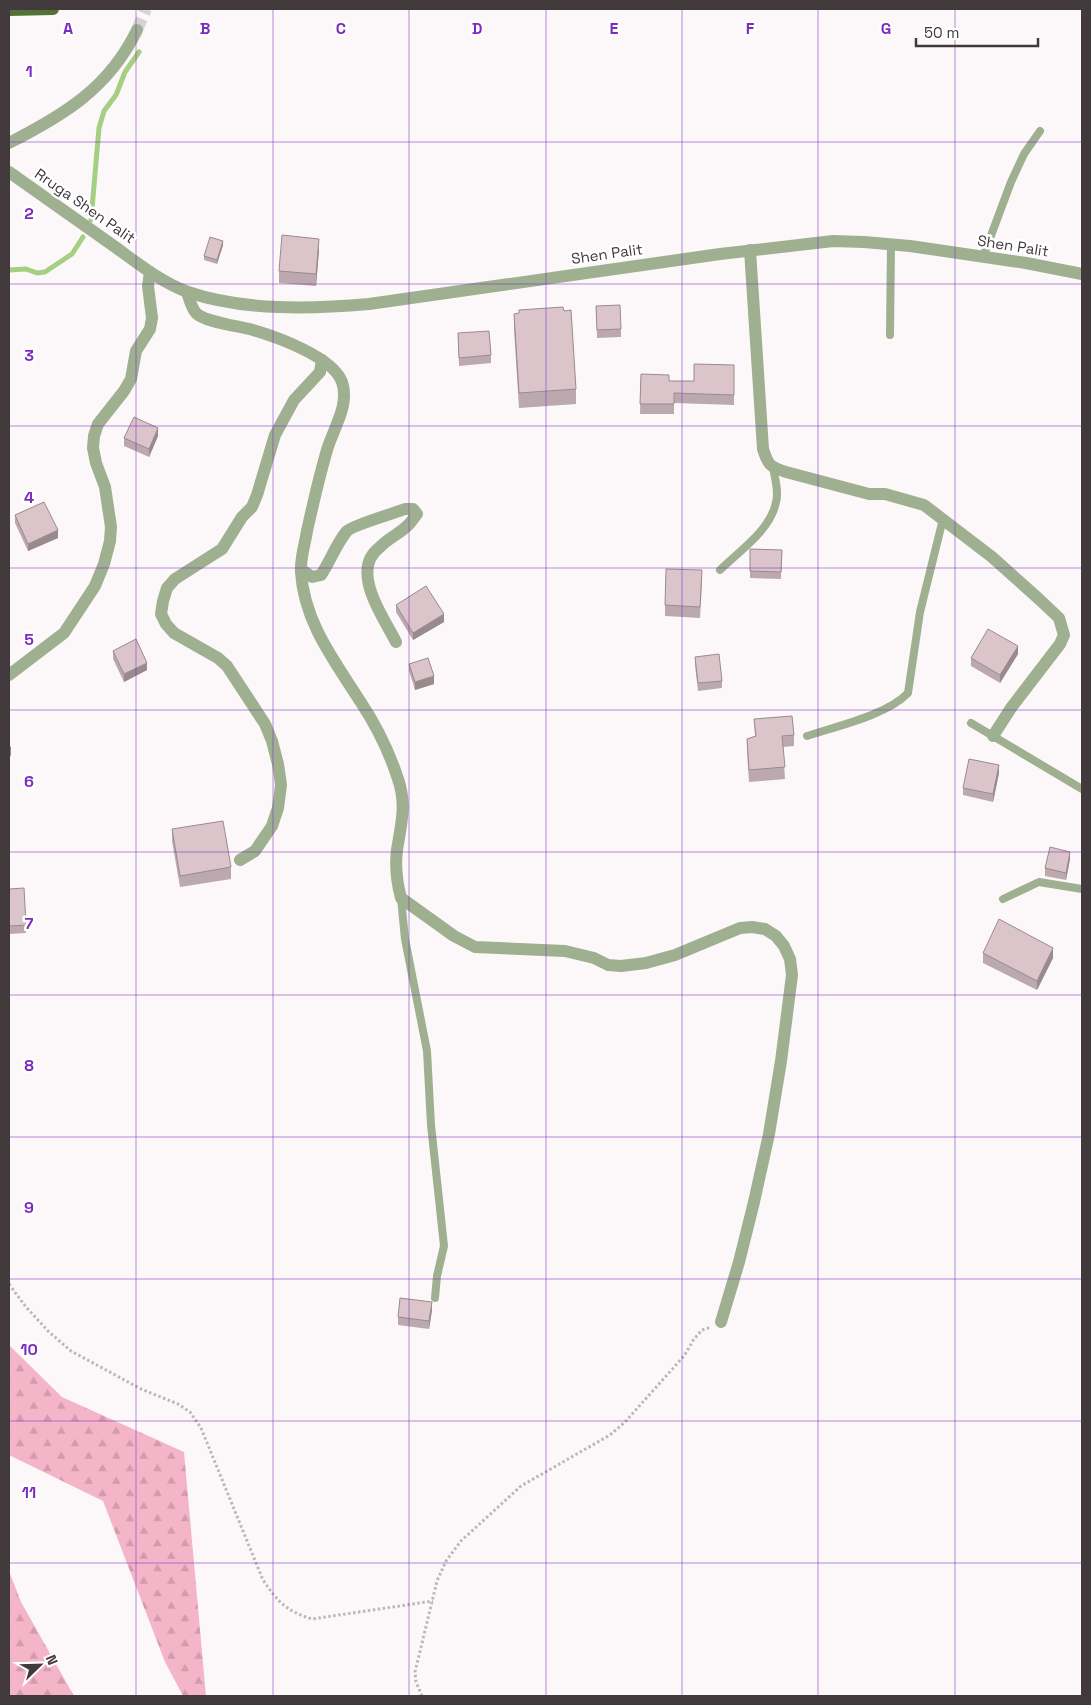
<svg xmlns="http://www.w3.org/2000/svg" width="1091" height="1705" font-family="'Space Grotesk',sans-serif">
<defs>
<pattern id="forest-firs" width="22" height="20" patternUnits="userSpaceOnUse" patternTransform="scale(1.25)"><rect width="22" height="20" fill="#f5b5c9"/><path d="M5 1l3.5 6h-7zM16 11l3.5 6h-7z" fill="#d39cae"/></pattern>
</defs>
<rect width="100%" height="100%" fill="#fcf8f9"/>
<g fill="url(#forest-firs)">
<path d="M 9,1345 L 62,1397 L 184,1452 L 206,1696 L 183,1696 L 165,1662 L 103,1501 L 9,1455 Z"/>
<path d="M 9,1571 L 21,1602 L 74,1696 L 9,1696 Z"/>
</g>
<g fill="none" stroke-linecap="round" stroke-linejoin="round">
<g stroke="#a5cf82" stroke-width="5">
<path d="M 91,220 L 99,128 L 104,111 L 116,95 L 125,72 L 139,52"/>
<path d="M 9,270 L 26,269 L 37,273 L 45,272 L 72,254 L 83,237"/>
</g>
<path stroke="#d7d2d3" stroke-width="12" stroke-dasharray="12 6" stroke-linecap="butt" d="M 137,30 L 146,9"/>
<g stroke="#bdb7b9" stroke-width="3" stroke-dasharray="2.5 2.5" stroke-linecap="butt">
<path d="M 9,1284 L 26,1307 L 49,1332 L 71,1351 L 141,1389 L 178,1404 L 190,1412 L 201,1428 L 263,1580 C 278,1602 286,1611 312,1619 L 433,1601"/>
<path d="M 422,1696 L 416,1682 L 415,1672 L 437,1581 L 446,1561 L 461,1541 L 521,1486 L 610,1435 L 625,1422 L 684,1356 L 694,1339 L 702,1330 L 711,1327"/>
</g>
<g stroke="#9eb090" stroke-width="8">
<path d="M 983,257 L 1011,182 L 1024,154 L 1040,131"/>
<path d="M 890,335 L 891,244"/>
<path d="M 720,570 C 739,551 771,530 776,502 C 779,492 775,478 773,468"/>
<path d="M 971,723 L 1082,789"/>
<path d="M 807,736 C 837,726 887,715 908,693 L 920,612 L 943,519"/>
<path d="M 401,898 L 405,939 L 427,1051 L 431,1125 L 444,1246 L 437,1276 L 435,1298"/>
<path d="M 1003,899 L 1039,882 L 1082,889"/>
</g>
<g stroke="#9eb090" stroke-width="12">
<path d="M 9,143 C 64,115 109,88 137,30"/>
<path d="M 9,172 C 43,196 77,220 111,244 C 135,261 160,282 188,292 C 243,311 312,309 369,304 L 720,254 L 833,241 L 864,242 L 910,246 L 1026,263 L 1082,274"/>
<path d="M 750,250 L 763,449 C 768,465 770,467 786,472 L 869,494 L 885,494 L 924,505 L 992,557 L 1040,600 L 1059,618 L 1064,635 L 1060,644 L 1011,708 L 993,736"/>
<path d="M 187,292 C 189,298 191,307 196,313 C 204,322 239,326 253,330 C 277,337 333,357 342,382 C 350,405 333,429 327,450 C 319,477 313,504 307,531 C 305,544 300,559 301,572 C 304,622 334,660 360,701 C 376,725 389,751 398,779 C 407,805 401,824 397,850 C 395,866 397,883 401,898 L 454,936 L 475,947 L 565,951 L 594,958 L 608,965 L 621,966 L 646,963 L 675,955 L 740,928 L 752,927 L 765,929 L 776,936 L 784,946 L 790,959 L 792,975 L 781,1061 L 769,1134 L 754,1202 L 739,1262 L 721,1322"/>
<path d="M 301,569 L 312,577 L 321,575 C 331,560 336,544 347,531 C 353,525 395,513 405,509 L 413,509 L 417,514 C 414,517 413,520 410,523 C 403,532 388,538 380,547 C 376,550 372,555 370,559 C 359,584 385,620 396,642"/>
<path d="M 9,675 L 64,633 L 95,586 L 104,564 L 110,541 L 111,527 L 105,487 L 96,463 L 93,448 L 94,436 L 98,424 L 124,391 L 131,379 L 136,351 L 150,329 L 152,318 L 148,286 L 150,272"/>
<path d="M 240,860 L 255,851 L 272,826 L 278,808 L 281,785 L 278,764 L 272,741 L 265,724 L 227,666 L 218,658 L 174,633 L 166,624 L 161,614 L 163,601 L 167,588 L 175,579 L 222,549 L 242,517 L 252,507 L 257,495 L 275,435 L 294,400 L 320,372 L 322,360"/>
</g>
<path stroke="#537236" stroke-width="12" d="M 9,10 L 53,9"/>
</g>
<g fill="#bca9af">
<path d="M 223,245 L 217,264 L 204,260 L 204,256 Z"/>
<path d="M 319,250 L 316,286 L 279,283 L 279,271 Z"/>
<path d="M 596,306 L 621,329 L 621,337 L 597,338 Z"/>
<path d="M 514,314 L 576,389 L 576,404 L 519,408 L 514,329 Z"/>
<path d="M 458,333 L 491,355 L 491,363 L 459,366 Z"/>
<path d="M 734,365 L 734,405 L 674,403 L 674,414 L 640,414 L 641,374 L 669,381 L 694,381 Z"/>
<path d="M 158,436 L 149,457 L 124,446 L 124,438 Z"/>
<path d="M 15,515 L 58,538 L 28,551 L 15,523 Z"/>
<path d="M 750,549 L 782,550 L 781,579 L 750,578 Z"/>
<path d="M 702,582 L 700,618 L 665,616 L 665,605 Z"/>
<path d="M 396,605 L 444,622 L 413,640 L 396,612 Z"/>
<path d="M 113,651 L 147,670 L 124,682 L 113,659 Z"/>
<path d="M 1018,654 L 1000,683 L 971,666 L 971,658 Z"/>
<path d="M 695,657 L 722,681 L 722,688 L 698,691 L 695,665 Z"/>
<path d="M 409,664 L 434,684 L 415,690 L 409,671 Z"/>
<path d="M 754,719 L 794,735 L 794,746 L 783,747 L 785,779 L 749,782 L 747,751 L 747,739 L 755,736 Z"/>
<path d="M 999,773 L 993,802 L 963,795 L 963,788 Z"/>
<path d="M 172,829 L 231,867 L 231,879 L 180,887 L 172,841 Z"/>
<path d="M 1070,859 L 1066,880 L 1045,876 L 1045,868 Z"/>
<path d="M 9,889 L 26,925 L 26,933 L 9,934 Z"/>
<path d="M 983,953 L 1053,958 L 1037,990 L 983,963 Z"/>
<path d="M 432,1310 L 429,1329 L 398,1325 L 398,1317 Z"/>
</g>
<g fill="#998a8e">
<path d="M 319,239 L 319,250 L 316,286 L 316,274 Z"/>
<path d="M 223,241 L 223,245 L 217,264 L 217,260 Z"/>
<path d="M 158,428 L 158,436 L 149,457 L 149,449 Z"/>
<path d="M 58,530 L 58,538 L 28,551 L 28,544 Z"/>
<path d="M 444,614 L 444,622 L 413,640 L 413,633 Z"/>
<path d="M 1018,646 L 1018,654 L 1000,683 L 1000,675 Z"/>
<path d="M 147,663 L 147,670 L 124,682 L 124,674 Z"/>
<path d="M 434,676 L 434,684 L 415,690 L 415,682 Z"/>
<path d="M 11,746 L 11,755 L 9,758 L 9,748 Z"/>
<path d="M 999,765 L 999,773 L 993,802 L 993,794 Z"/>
<path d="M 1070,852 L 1070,859 L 1066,880 L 1066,873 Z"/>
<path d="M 1053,948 L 1053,958 L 1037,990 L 1037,981 Z"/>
<path d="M 432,1302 L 432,1310 L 429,1329 L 429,1321 Z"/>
</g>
<g fill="#dbc5cb" stroke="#998a8e">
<path d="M 282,235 L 319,239 L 316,274 L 279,271 Z"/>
<path d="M 210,237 L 223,241 L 217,260 L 204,256 Z"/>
<path d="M 620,305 L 621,329 L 597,330 L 596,306 Z"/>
<path d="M 563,307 L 564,311 L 571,310 L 576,389 L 519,393 L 514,314 L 519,313 L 519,310 Z"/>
<path d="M 489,331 L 491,355 L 459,358 L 458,333 Z"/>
<path d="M 694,364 L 734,365 L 734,395 L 674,393 L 674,404 L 640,404 L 641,374 L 669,375 L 669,381 L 694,381 Z"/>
<path d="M 134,417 L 158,428 L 149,449 L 124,438 Z"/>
<path d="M 44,502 L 58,530 L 28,544 L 15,515 Z"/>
<path d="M 750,549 L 782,550 L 781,572 L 750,571 Z"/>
<path d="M 666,569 L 702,570 L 700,607 L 665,605 Z"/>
<path d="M 426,586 L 444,614 L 413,633 L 396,605 Z"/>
<path d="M 988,629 L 1018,646 L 1000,675 L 971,658 Z"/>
<path d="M 136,639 L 147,663 L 124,674 L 113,651 Z"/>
<path d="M 719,654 L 722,681 L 698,683 L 695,657 Z"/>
<path d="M 428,658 L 434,676 L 415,682 L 409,664 Z"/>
<path d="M 792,716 L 794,735 L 782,736 L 785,767 L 749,770 L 747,739 L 756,736 L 754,719 Z"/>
<path d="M 969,759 L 999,765 L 993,794 L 963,788 Z"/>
<path d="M 223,821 L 231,867 L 180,876 L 172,829 Z"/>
<path d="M 1050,847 L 1070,852 L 1066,873 L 1045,868 Z"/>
<path d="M 24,888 L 26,925 L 9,926 L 9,889 Z"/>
<path d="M 999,919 L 1053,948 L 1037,981 L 983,953 Z"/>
<path d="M 400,1298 L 432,1302 L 429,1321 L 398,1317 Z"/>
</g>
<path fill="none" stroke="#7b2cbf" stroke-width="1" stroke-opacity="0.55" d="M 136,9 L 136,1696M 273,9 L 273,1696M 409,9 L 409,1696M 546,9 L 546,1696M 682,9 L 682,1696M 818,9 L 818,1696M 955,9 L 955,1696M 9,142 L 1082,142M 9,284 L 1082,284M 9,426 L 1082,426M 9,568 L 1082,568M 9,710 L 1082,710M 9,852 L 1082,852M 9,995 L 1082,995M 9,1137 L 1082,1137M 9,1279 L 1082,1279M 9,1421 L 1082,1421M 9,1563 L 1082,1563"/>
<g text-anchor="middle" stroke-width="5" stroke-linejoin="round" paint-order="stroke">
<g font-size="15" fill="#42393c" stroke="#fff">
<text transform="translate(85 206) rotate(35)" y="5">Rruga Shen Palit</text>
<text transform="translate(1013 246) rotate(9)" y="5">Shen Palit</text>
<text transform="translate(607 254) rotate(-8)" y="5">Shen Palit</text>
</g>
</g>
<g font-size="16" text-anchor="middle" font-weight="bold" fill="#7b2cbf" stroke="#fff" stroke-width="5" stroke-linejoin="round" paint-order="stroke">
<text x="68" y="34">A</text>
<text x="205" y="34">B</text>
<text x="341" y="34">C</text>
<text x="477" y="34">D</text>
<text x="614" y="34">E</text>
<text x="750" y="34">F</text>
<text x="886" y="34">G</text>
<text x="29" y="77">1</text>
<text x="29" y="219">2</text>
<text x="29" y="361">3</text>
<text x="29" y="503">4</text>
<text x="29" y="645">5</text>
<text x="29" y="787">6</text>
<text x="29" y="929">7</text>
<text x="29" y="1071">8</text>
<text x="29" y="1213">9</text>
<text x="29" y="1355">10</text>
<text x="29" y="1498">11</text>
</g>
<rect width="1091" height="1705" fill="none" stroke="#42393c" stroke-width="20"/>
<g transform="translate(40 1665) rotate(67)" stroke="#ffffff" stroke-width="4" paint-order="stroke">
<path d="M0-4L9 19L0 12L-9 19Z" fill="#42393c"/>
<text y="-8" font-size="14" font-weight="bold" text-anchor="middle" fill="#42393c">N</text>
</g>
<path d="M916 38v8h122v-8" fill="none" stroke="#42393c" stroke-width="2.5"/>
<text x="924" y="38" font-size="15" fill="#42393c" stroke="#ffffff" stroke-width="4" paint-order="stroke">50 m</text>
</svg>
